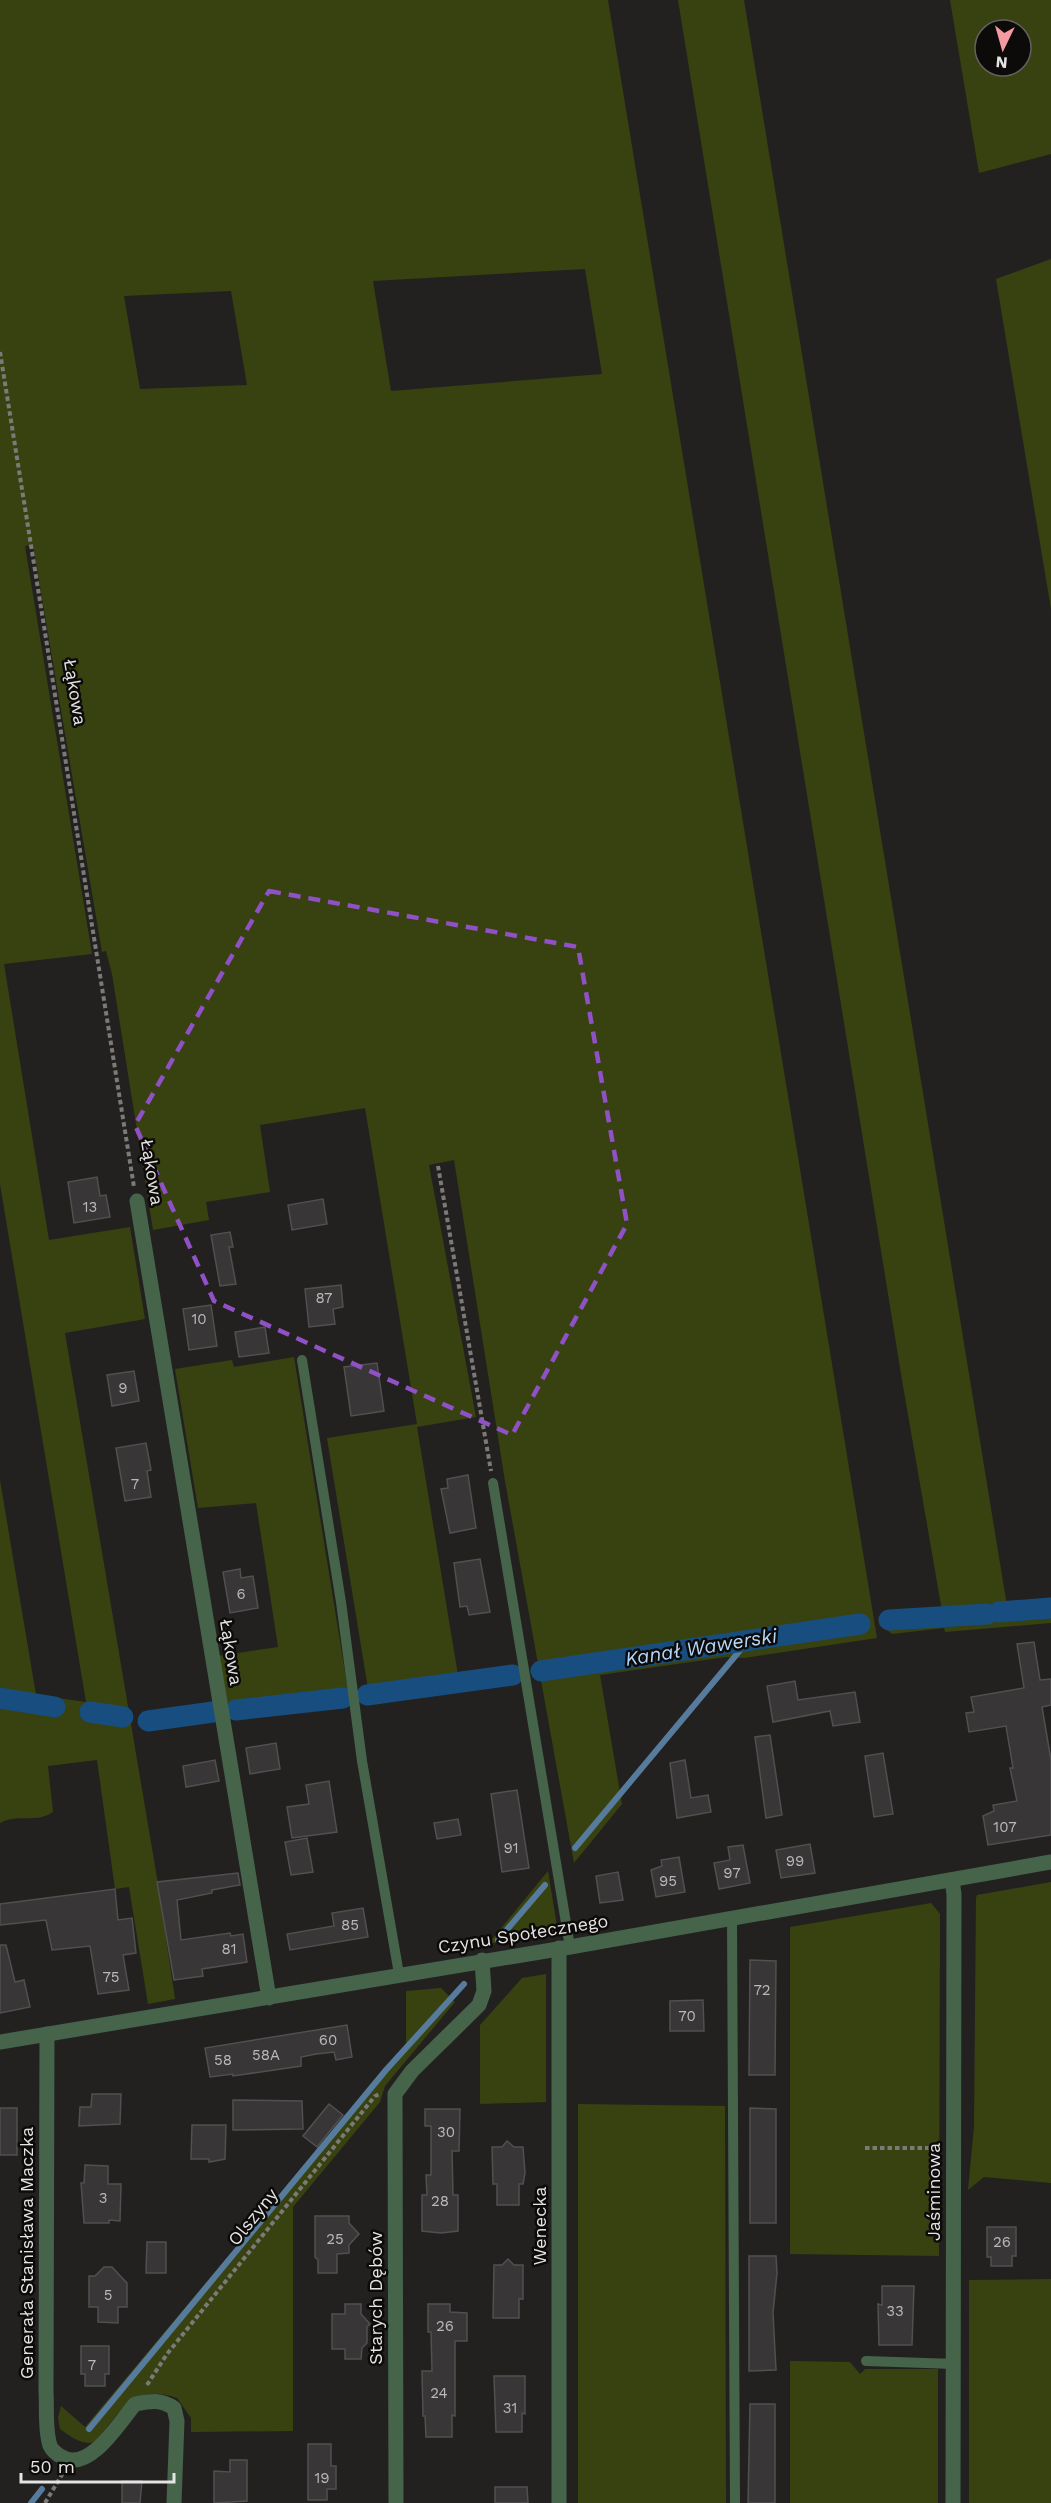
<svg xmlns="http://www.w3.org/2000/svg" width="1051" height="2503" font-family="'Work Sans',sans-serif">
<rect width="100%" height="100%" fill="#23211f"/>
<g fill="#384210" fill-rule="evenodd">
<path d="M 0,0 L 608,0 L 877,1638 L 744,1658 L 726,1657 L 600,1675 L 622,1804 L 574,1863 L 505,1481 L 454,1160 L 429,1165 L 476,1417 L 417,1427 L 458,1675 L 515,1666 L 518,1682 L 370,1701 L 327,1438 L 417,1424 L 365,1108 L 260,1125 L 270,1192 L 206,1202 L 209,1220 L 153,1230 L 112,974 L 106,951 L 102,952 L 33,545 L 25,546 L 92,954 L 4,964 L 49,1240 L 130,1227 L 145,1319 L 65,1333 L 157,1878 L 175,1999 L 148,2004 L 129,1887 L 115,1889 L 97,1760 L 48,1766 L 53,1812 C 36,1824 18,1813 0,1823 L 0,1480 L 36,1695 L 86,1702 L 0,1184 ZM 585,269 L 602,374 L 391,391 L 373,281 ZM 231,291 L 247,385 L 140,389 L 124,296 Z"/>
<path d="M 678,0 L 744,0 L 1007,1606 L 1051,1603 L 1051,1623 L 945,1632 L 944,1628 L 892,1634 L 887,1630 L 889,1617 L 942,1611 L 902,1380 Z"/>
<path d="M 950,0 L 1051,0 L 1051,154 L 979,173 ZM 985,30 L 1021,30 L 1021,66 L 985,66 Z"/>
<path d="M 1051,259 L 1051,609 L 996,279 Z"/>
<path d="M 294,1357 L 350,1703 L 230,1717 L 218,1656 L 278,1647 L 256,1503 L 198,1508 L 175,1369 L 232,1360 L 234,1367 Z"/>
<path d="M 548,1871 L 558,1932 L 488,1944 Z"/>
<path d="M 1051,1882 L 1051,2183 L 984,2177 L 968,2190 L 974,2126 L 976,1898 L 977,1895 Z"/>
<path d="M 931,1903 L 940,1914 L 939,2256 L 790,2254 L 790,1927 Z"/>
<path d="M 546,1974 L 546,2102 L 480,2104 L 480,2025 L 522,1978 Z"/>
<path d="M 441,1988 L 455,2002 L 385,2086 L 380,2102 L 293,2207 L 293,2431 L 191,2432 L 191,2418 L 177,2398 C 131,2383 122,2411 95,2442 C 82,2446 70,2436 60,2429 L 58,2418 L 61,2406 L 85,2427 L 406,2044 L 406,1991 Z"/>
<path d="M 578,2104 L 725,2106 L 726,2503 L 578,2503 Z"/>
<path d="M 1051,2279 L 1051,2503 L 969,2503 L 969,2280 Z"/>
<path d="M 790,2361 L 850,2362 L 860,2374 L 865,2369 L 938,2369 L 938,2503 L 790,2503 Z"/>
</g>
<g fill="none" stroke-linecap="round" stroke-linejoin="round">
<g stroke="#567b9d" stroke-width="6">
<path d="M 575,1848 L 747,1642"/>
<path d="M 498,1940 L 545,1885"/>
<path d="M 89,2429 L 386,2070 L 464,1984"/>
<path d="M 31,2503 L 42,2489"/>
</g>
<g stroke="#184e7f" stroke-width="21">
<path d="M 999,1612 L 1051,1608"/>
<path d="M 889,1620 L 987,1614"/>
<path d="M 541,1671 L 860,1624"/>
<path d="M 367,1695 L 513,1675"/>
<path d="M 0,1698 L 55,1707"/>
<path d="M 236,1710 L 343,1698"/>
<path d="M 90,1712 L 123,1717"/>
<path d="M 148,1721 L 213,1712"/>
</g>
</g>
<g fill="#393637" stroke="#524f50" stroke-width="1.5">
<path d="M 97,1177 L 100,1196 L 106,1195 L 110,1217 L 74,1223 L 68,1182 Z"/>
<path d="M 323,1199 L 327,1224 L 292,1230 L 288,1205 Z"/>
<path d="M 230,1232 L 233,1247 L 229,1247 L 236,1284 L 220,1286 L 211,1235 Z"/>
<path d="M 341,1285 L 343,1307 L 333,1309 L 335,1324 L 309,1327 L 305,1289 Z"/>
<path d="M 211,1305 L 217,1346 L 189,1350 L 183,1309 Z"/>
<path d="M 265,1327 L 269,1353 L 239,1357 L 235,1332 Z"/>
<path d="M 377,1363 L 384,1411 L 351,1416 L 344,1367 Z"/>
<path d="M 134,1371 L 139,1401 L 112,1406 L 107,1375 Z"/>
<path d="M 146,1443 L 151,1470 L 147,1471 L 151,1497 L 125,1501 L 116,1448 Z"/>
<path d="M 468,1475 L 476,1528 L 450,1533 L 441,1489 L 448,1488 L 447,1479 Z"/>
<path d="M 480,1559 L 490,1612 L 469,1615 L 467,1606 L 460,1607 L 454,1563 Z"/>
<path d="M 240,1569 L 241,1578 L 253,1576 L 258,1608 L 230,1613 L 223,1572 Z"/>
<path d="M 1034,1642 L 1040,1680 L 1051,1679 L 1051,1705 L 1042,1707 L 1051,1760 L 1051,1835 L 988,1845 L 983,1816 L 994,1811 L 993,1805 L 1017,1801 L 1010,1768 L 1013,1768 L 1006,1726 L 969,1732 L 966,1713 L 974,1712 L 971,1697 L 1024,1688 L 1017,1644 Z"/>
<path d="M 795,1681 L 798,1700 L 855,1692 L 860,1722 L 833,1726 L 830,1711 L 773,1722 L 767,1686 Z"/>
<path d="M 770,1735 L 782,1815 L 766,1818 L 755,1737 Z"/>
<path d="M 276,1743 L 280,1769 L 250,1774 L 246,1748 Z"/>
<path d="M 883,1753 L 893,1814 L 874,1817 L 865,1756 Z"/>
<path d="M 215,1760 L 219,1781 L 186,1787 L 183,1766 Z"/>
<path d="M 685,1760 L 691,1798 L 708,1795 L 711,1812 L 677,1818 L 670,1763 Z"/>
<path d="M 329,1781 L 337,1832 L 292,1838 L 287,1807 L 309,1804 L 306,1785 Z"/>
<path d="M 517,1790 L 529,1868 L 502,1872 L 491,1794 Z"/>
<path d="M 458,1819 L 461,1835 L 437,1839 L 434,1823 Z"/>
<path d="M 307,1838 L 313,1872 L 291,1875 L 285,1842 Z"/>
<path d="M 810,1844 L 815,1873 L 781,1878 L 776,1850 Z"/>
<path d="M 743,1845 L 750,1883 L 719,1889 L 714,1863 L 730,1860 L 728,1847 Z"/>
<path d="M 679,1857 L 685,1892 L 656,1897 L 651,1870 L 662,1866 L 661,1860 Z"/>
<path d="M 618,1872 L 623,1900 L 600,1903 L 596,1876 Z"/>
<path d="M 238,1873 L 240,1885 L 212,1890 L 212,1893 L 177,1900 L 181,1940 L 230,1933 L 231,1936 L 243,1934 L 247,1962 L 202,1969 L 203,1976 L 174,1980 L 157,1882 Z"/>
<path d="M 115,1889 L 118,1920 L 132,1918 L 136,1953 L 123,1955 L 129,1990 L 98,1994 L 90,1946 L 52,1950 L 46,1920 L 0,1925 L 0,1904 Z"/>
<path d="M 363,1908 L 368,1937 L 290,1950 L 287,1934 L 334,1926 L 332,1913 Z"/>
<path d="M 0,1945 L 6,1945 L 15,1982 L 24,1980 L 30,2007 L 0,2013 Z"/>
<path d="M 750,1960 L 776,1961 L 775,2075 L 749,2075 Z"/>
<path d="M 703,2000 L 704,2031 L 670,2031 L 670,2001 Z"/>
<path d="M 347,2025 L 352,2057 L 336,2060 L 334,2052 L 316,2054 L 301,2057 L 301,2066 L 233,2076 L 233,2074 L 210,2077 L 205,2048 Z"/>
<path d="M 92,2094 L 121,2094 L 120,2124 L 79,2126 L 80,2107 L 91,2107 Z"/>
<path d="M 233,2100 L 302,2101 L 303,2129 L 233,2130 Z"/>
<path d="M 329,2104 L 343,2115 L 317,2147 L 303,2136 Z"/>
<rect x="0" y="2108" width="17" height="47"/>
<path d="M 750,2108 L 776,2109 L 776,2223 L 750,2223 Z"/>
<path d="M 425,2109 L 460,2109 L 459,2151 L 452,2151 L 453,2195 L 458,2195 L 458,2231 L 441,2233 L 422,2231 L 422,2195 L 427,2195 L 426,2175 L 431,2175 L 431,2126 L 425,2126 Z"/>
<path d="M 192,2125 L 226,2125 L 225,2159 L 209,2162 L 209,2159 L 191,2159 Z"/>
<path d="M 507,2141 L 514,2147 L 523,2147 L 525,2173 L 523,2184 L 519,2184 L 519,2205 L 497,2205 L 497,2184 L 493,2184 L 492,2147 L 502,2147 Z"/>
<path d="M 85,2165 L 108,2166 L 108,2184 L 121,2184 L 120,2221 L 109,2220 L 109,2223 L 84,2223 L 81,2183 L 84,2183 Z"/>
<path d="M 315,2216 L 349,2216 L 349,2223 L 359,2234 L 349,2245 L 349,2253 L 337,2254 L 337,2273 L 318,2273 L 318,2260 L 315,2257 Z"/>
<path d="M 987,2227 L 1016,2227 L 1016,2256 L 1012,2256 L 1012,2266 L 991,2266 L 991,2257 L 987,2257 Z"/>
<path d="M 147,2242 L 166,2242 L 166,2273 L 146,2273 Z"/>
<path d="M 749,2256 L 776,2256 L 777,2273 L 773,2313 L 776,2370 L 749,2371 Z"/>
<path d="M 508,2259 L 514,2265 L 523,2265 L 523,2299 L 519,2299 L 519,2318 L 493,2318 L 494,2265 L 502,2265 Z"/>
<path d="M 104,2267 L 112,2267 L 127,2283 L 127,2307 L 118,2307 L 118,2323 L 98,2322 L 98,2307 L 89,2307 L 89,2276 L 95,2276 Z"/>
<path d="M 882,2286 L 914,2286 L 912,2345 L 879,2345 L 878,2304 L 882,2305 Z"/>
<path d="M 345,2304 L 361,2304 L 361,2314 L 370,2324 L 367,2327 L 367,2343 L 362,2348 L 361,2359 L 345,2359 L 345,2349 L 332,2349 L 332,2314 L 345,2314 Z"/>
<path d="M 428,2304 L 450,2304 L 450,2312 L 467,2313 L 467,2341 L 455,2341 L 455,2416 L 452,2415 L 452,2437 L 426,2437 L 425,2416 L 423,2416 L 422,2371 L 432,2371 L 431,2332 L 428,2332 Z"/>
<path d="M 81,2346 L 109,2346 L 109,2374 L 105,2374 L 105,2386 L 85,2386 L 85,2374 L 81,2374 Z"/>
<path d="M 494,2376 L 525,2376 L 525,2414 L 522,2413 L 522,2432 L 496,2432 Z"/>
<path d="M 750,2404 L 775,2404 L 775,2503 L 748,2503 Z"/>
<path d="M 308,2444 L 331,2444 L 331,2466 L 336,2466 L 336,2489 L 327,2489 L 327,2500 L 308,2500 Z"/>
<path d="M 230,2460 L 247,2460 L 247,2501 L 214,2503 L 214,2471 L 230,2472 Z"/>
<path d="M 122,2481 L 142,2481 L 140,2503 L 122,2503 Z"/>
<path d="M 495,2487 L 527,2487 L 528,2503 L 495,2503 Z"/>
</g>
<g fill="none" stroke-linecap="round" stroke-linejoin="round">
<g stroke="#7c7a78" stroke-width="4" stroke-dasharray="4.5 3" stroke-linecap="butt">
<path d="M 0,352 L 134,1187"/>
<path d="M 438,1166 L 491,1471"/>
<path d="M 865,2148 L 938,2148"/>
<path d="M 147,2385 L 167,2354 L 375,2096 L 380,2094"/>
<path d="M 45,2503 L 63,2473"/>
</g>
<g stroke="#45644a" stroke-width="10">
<path d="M 302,1360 L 341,1602 L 362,1761 L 399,1974"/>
<path d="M 493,1483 L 570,1947"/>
<path d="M 732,1919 L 735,2503"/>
<path d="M 866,2361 L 955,2364"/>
</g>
<g stroke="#45644a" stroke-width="15">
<path d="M 137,1201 L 269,1998"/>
<path d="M 952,1880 L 954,1894 L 953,2503"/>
<path d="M 47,2034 L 46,2391 C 47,2407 45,2426 49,2442 C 50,2449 57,2455 64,2458 C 90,2471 120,2422 135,2404 C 151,2401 160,2399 174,2408 L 177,2421 L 174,2503"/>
<path d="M 0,2042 L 570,1947 L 1051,1862"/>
<path d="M 396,2503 L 395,2094 L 412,2071 L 479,2005 L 484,1991 L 482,1960"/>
<path d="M 559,2503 L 559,1948"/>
</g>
</g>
<path fill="none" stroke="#9051c6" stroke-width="4.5" stroke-dasharray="12 8" stroke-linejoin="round" d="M 269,891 L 578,947 L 627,1224 L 512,1435 L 214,1301 L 135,1125 Z"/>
<g text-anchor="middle" stroke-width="5" stroke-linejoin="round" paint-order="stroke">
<g font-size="15" fill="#bbb8b8">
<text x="90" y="1212">13</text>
<text x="324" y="1303">87</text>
<text x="199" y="1324">10</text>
<text x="123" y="1393">9</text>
<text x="135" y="1489">7</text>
<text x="241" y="1599">6</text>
<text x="1005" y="1832">107</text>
<text x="511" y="1853">91</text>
<text x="795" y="1866">99</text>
<text x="732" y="1878">97</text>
<text x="668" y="1886">95</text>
<text x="350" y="1930">85</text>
<text x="229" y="1954">81</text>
<text x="111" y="1982">75</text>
<text x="762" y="1995">72</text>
<text x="687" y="2021">70</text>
<text x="328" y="2045">60</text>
<text x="266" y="2060">58A</text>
<text x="223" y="2065">58</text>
<text x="446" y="2137">30</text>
<text x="103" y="2203">3</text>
<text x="440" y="2206">28</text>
<text x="335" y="2244">25</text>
<text x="1002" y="2247">26</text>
<text x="108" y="2300">5</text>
<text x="895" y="2316">33</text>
<text x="445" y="2331">26</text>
<text x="92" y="2370">7</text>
<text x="439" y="2398">24</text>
<text x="510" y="2413">31</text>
<text x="322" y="2483">19</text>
</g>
<g font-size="18" fill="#e6e4e3" stroke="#0c0b0a">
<text transform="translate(75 692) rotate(81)" y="6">Łąkowa</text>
<text transform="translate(152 1172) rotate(81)" y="6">Łąkowa</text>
<text transform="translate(231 1652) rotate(81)" y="6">Łąkowa</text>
<text transform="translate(523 1934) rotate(-9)" y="6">Czynu Społecznego</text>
<text transform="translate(934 2192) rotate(-90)" y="6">Jaśminowa</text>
<text transform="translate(253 2217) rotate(-51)" y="6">Olszyny</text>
<text transform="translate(540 2226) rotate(-90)" y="6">Wenecka</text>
<text transform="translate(27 2253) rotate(-90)" y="6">Generała Stanisława Maczka</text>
<text transform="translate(376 2298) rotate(-90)" y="6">Starych Dębów</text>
</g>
<g font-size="20" font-style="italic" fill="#b4d6f9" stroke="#0c0b0a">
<text transform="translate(701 1647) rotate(-9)" y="7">Kanał Wawerski</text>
</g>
</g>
<g transform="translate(1003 48) rotate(185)"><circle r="28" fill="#0c0b0a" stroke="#636261" stroke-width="1.5"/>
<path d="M0-4.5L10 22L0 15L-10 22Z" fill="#f49aa1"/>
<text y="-9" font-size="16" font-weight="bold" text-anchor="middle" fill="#e6e4e3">N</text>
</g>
<path d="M21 2473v9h153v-9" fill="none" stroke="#e6e4e3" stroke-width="3"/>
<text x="30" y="2473" font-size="18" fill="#e6e4e3" stroke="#0c0b0a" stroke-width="4.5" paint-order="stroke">50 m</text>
</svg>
